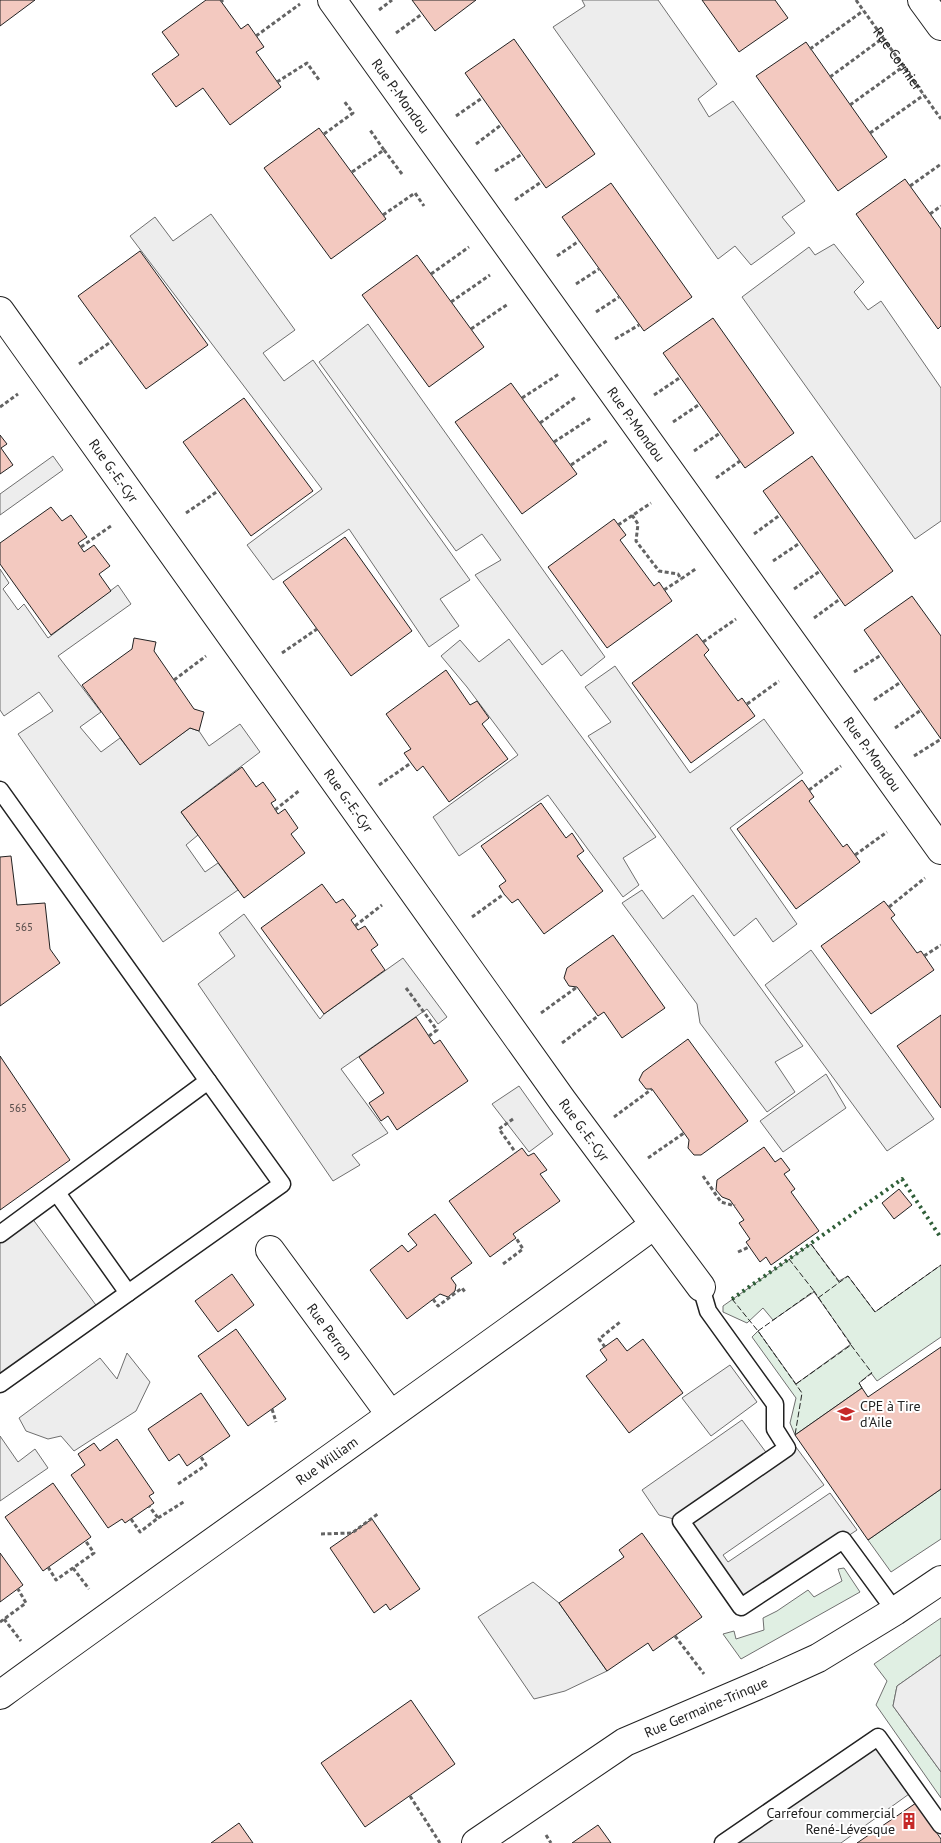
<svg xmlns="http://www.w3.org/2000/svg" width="941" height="1843" font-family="'PT Sans',sans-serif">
<rect width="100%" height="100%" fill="#fff"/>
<g fill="#e0efe3" stroke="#6f6f6f">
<path d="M 811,1244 L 839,1281 L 848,1276 L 875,1312 L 941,1265 L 941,1337 L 877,1381 L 871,1373 L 859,1383 L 862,1388 L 795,1435 L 790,1423 L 796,1398 L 752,1337 L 758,1331 L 796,1384 L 851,1344 L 814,1292 L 773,1320 L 763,1308 L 747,1323 L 723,1312 L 723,1306 Z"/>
<path d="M 941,1489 L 941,1539 L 891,1572 L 868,1540 Z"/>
<path d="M 844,1568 L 860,1592 L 741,1659 L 723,1634 L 734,1631 L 736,1639 L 764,1630 L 763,1618 L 777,1611 L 808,1590 L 814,1597 L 842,1581 L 838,1569 Z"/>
<path d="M 941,1618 L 941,1655 L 897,1686 L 893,1706 L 941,1772 L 941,1798 L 876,1705 L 887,1681 L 874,1664 Z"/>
</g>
<g fill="#ededed" stroke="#6f6f6f">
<path d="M 582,0 L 658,0 L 717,84 L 698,99 L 709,117 L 733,101 L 805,201 L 782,217 L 795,233 L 751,265 L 735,246 L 718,259 L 553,27 L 585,6 Z"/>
<path d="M 211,214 L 295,330 L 263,353 L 284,381 L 313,360 L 470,580 L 440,599 L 459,626 L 429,647 L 349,529 L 273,580 L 247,545 L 322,489 L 130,236 L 155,217 L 173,241 Z"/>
<path d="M 834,244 L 864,282 L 854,292 L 868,310 L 881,301 L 941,388 L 941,521 L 915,539 L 742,297 L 809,247 L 815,255 Z"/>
<path d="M 368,324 L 605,657 L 581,676 L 562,650 L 542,665 L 475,575 L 501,560 L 482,534 L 456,551 L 319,362 Z"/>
<path d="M 53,456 L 63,470 L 0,515 L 0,494 Z"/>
<path d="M 0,569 L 9,583 L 3,589 L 18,610 L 24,604 L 48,638 L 118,585 L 131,604 L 58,656 L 101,712 L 80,727 L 101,752 L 120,738 L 140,764 L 190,728 L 199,731 L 209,746 L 240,724 L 260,752 L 181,812 L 198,835 L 186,845 L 205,872 L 218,863 L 238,890 L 163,942 L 18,734 L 53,711 L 39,692 L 4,716 L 0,710 Z"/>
<path d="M 509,639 L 656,837 L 623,858 L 639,885 L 623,897 L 548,795 L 459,856 L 433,817 L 518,755 L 467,687 L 441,656 L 460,640 L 479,662 Z"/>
<path d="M 615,666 L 690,773 L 764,719 L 803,773 L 730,828 L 797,924 L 773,942 L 756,918 L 734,936 L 588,736 L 611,722 L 585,687 Z"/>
<path d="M 642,890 L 663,919 L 693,895 L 803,1046 L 775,1062 L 795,1092 L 767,1112 L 700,1023 L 697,1004 L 622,903 Z"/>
<path d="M 244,914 L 320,1019 L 324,1014 L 403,958 L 447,1017 L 438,1024 L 427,1009 L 341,1069 L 388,1133 L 352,1155 L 360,1165 L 333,1181 L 198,984 L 235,956 L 219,933 Z"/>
<path d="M 811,950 L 934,1119 L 887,1151 L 765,985 Z"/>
<path d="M 826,1074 L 846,1108 L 783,1152 L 760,1121 Z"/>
<path d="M 519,1086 L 553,1134 L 529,1152 L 492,1104 Z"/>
<path d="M 29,1214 L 101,1312 L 0,1384 L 0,1234 Z"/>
<path d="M 127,1353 L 150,1382 L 136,1411 L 74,1451 L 61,1436 L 48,1439 L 26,1431 L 19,1418 L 100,1358 L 117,1379 Z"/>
<path d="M 730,1365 L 757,1402 L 711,1436 L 682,1398 Z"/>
<path d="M 742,1420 L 771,1459 L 793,1443 L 824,1485 L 723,1555 L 728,1562 L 830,1493 L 857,1530 L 741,1607 L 681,1521 L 659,1515 L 642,1490 Z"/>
<path d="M 0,1436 L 18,1462 L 35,1449 L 48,1468 L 0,1501 Z"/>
<path d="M 533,1582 L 559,1603 L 607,1671 L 565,1691 L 534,1699 L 478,1617 Z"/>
<path d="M 941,1655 L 941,1772 L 893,1706 L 897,1686 Z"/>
<path d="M 878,1737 L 916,1789 L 841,1843 L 723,1843 Z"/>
</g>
<g fill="#f3c9c0" stroke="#222">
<path d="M 0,0 L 35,0 L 0,26 Z"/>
<path d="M 206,0 L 220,0 L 241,29 L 248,24 L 264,47 L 256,52 L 281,87 L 230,125 L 203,88 L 176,107 L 152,74 L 179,55 L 162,32 Z"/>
<path d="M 412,0 L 476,0 L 435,31 Z"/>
<path d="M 702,0 L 775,0 L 788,18 L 739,52 Z"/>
<path d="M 514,39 L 595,154 L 546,188 L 465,73 Z"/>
<path d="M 806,42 L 887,157 L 838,191 L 756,76 Z"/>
<path d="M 319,128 L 386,219 L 331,259 L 264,168 Z"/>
<path d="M 905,179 L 941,229 L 941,326 L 938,329 L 856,214 Z"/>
<path d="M 611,183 L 692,297 L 644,331 L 562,217 Z"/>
<path d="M 140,251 L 208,345 L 146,389 L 78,296 Z"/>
<path d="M 417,255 L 484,347 L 429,387 L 362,295 Z"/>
<path d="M 713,318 L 794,433 L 745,468 L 663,353 Z"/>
<path d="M 511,383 L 577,474 L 522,514 L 455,422 Z"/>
<path d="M 244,398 L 313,491 L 251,536 L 183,442 Z"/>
<path d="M 0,435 L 7,444 L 1,448 L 13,465 L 0,474 Z"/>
<path d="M 812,456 L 893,571 L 845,606 L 763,491 Z"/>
<path d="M 51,507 L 62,521 L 71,515 L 87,537 L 78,543 L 84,552 L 94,545 L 110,566 L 99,574 L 111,591 L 51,635 L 0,564 L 0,543 Z"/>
<path d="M 614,519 L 626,535 L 620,540 L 654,586 L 659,582 L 672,601 L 607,648 L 548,567 Z"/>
<path d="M 345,537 L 412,631 L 351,676 L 283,582 Z"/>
<path d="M 912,596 L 941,636 L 941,739 L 864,630 Z"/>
<path d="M 697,634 L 709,650 L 704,655 L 738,701 L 742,698 L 755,716 L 691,763 L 632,683 Z"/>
<path d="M 134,638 L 156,642 L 154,651 L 194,709 L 204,712 L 199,731 L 190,728 L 140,765 L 82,685 L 132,649 Z"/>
<path d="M 446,670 L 470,705 L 477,701 L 489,718 L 482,724 L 508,759 L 449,802 L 423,766 L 417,771 L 411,763 L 404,753 L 411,749 L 386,714 Z"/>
<path d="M 242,767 L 256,787 L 263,782 L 276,800 L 271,803 L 278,814 L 285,809 L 298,828 L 291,834 L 305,853 L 244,898 L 181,812 Z"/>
<path d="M 802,780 L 814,797 L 809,801 L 843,847 L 847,844 L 860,862 L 796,909 L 737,829 Z"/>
<path d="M 541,803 L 566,838 L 572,833 L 584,851 L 577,856 L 603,891 L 544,934 L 518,899 L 512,903 L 504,894 L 499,886 L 506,881 L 481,846 Z"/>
<path d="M 11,856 L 17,905 L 45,903 L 50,949 L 60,963 L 0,1006 L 0,857 Z"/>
<path d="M 322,884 L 336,903 L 343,899 L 356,916 L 351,920 L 358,930 L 365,926 L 378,945 L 371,950 L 385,970 L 324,1014 L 261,928 Z"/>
<path d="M 884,901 L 895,915 L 891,918 L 917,953 L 921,951 L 934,970 L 871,1014 L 821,946 Z"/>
<path d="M 613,935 L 665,1008 L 622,1038 L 604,1012 L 598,1016 L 577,987 L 569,986 L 564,978 L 567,968 Z"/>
<path d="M 941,1015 L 941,1108 L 897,1046 Z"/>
<path d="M 416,1017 L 434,1044 L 440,1040 L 468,1081 L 397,1130 L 388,1116 L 381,1121 L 369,1103 L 384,1093 L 359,1057 Z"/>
<path d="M 688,1039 L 748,1121 L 701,1155 L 694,1155 L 688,1148 L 689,1140 L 684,1133 L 652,1089 L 646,1089 L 639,1080 L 643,1072 Z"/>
<path d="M 0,1056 L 70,1160 L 0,1210 Z"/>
<path d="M 764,1147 L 775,1162 L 781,1158 L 790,1170 L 784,1174 L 795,1189 L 791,1192 L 819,1231 L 771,1265 L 766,1257 L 760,1262 L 746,1242 L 750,1239 L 739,1223 L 744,1220 L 730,1200 L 722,1197 L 716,1190 L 717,1180 Z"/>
<path d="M 522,1148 L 528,1156 L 534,1153 L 547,1170 L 540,1174 L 560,1201 L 513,1234 L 516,1238 L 490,1257 L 449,1201 Z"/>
<path d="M 899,1189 L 912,1205 L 894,1219 L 882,1203 Z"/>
<path d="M 435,1214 L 472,1263 L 451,1278 L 456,1285 L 455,1291 L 448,1297 L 440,1294 L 407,1319 L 370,1270 L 402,1245 L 408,1252 L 417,1245 L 408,1234 Z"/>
<path d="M 232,1274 L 254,1305 L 218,1332 L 195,1301 Z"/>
<path d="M 236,1329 L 286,1399 L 248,1426 L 198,1356 Z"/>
<path d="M 617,1338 L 627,1351 L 643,1339 L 683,1393 L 629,1433 L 586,1376 L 607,1360 L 600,1350 Z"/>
<path d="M 941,1347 L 941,1489 L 868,1540 L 795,1435 L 862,1388 L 868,1397 Z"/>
<path d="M 201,1393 L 230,1436 L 187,1466 L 179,1454 L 169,1461 L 148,1429 Z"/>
<path d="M 117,1439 L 154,1493 L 149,1496 L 154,1503 L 125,1523 L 122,1519 L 108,1528 L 71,1475 L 85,1465 L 78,1454 L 94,1443 L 100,1451 Z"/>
<path d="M 53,1483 L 91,1537 L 43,1571 L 5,1517 Z"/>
<path d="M 372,1519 L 420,1589 L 390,1610 L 386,1604 L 374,1613 L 330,1548 Z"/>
<path d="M 642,1533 L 702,1617 L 653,1651 L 648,1643 L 607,1671 L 559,1603 L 624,1557 L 619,1550 Z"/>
<path d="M 0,1553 L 23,1585 L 0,1602 Z"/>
<path d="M 411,1700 L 455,1764 L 365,1827 L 321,1763 Z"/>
<path d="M 916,1803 L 941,1839 L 941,1843 L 857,1843 Z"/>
<path d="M 239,1823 L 253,1843 L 211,1843 Z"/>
<path d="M 598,1825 L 611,1843 L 572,1843 Z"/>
</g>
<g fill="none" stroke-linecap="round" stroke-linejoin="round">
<g stroke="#222" stroke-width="19">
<g id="lane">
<path d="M 0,790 L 208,1081 L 0,1234"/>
<path d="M 701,1287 L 708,1311 L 775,1404 L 775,1429 L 787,1448 L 681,1521 L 741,1607 L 843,1540 L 895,1611"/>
<path d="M 128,1293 L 282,1184 L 208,1081"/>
<path d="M 0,1384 L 128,1293 L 57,1193"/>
<path d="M 723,1843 L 878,1737 L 941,1825"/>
</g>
</g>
<g stroke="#222" stroke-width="30">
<g id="street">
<path id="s2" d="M 332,0 L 941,850"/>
<path id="s3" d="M 0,311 L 562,1100 L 701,1287"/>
<path id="s4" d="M 270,1250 L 390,1414"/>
<path id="s5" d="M 0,1695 C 217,1537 438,1384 654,1225"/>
<path id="s6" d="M 476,1843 L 625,1742 L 763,1683 L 818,1658 L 895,1611 L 941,1580"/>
</g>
</g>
<g stroke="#222" stroke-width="30">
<path id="secondary" d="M 922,0 L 941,26"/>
</g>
<g stroke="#646464" stroke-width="3" stroke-dasharray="4 2.5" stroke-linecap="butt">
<path id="s1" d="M 856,0 L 941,119"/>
<path d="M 221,2 L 223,0"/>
<path d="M 379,10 L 392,0"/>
<path d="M 396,33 L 422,14"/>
<path d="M 256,36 L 300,4"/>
<path d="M 810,49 L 863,11"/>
<path d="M 830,77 L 883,38"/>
<path d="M 277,82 L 307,63 L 319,80"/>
<path d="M 850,105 L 904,66"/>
<path d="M 456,116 L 482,98"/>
<path d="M 870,133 L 924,95"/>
<path d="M 324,134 L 353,113 L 344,101"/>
<path d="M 476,144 L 501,125"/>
<path d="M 384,150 L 402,174"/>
<path d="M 495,171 L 522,154"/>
<path d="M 352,172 L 384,150 L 370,130"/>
<path d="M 910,186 L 941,164"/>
<path d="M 515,200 L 541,182"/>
<path d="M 930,214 L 941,206"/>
<path d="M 383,215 L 415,193 L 424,206"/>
<path d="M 557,256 L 579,241"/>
<path d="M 431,274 L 469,247"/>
<path d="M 576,284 L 599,269"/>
<path d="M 451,302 L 490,275"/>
<path d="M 596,312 L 619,297"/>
<path d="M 471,329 L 508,304"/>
<path d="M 615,339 L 639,325"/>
<path d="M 79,364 L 112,341"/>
<path d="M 654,395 L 681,377"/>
<path d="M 522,398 L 559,374"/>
<path d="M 0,407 L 18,394"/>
<path d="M 673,422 L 700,404"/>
<path d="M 540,423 L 576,397"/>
<path d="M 554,442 L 591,418"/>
<path d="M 694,451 L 720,433"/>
<path d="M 571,465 L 608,440"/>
<path d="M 716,478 L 740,461"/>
<path d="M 186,513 L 218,491"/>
<path d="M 632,515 L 638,524 L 636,541 L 659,571 L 678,574 L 681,579 L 697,568"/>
<path d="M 618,525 L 651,503"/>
<path d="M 754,534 L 780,515"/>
<path d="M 81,547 L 111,526"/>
<path d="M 773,561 L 800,543"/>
<path d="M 794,589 L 820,571"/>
<path d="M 664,590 L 681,579"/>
<path d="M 814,618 L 840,599"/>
<path d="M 703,642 L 736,619"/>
<path d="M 282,653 L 317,629"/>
<path d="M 854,672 L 881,655"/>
<path d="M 174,680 L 206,656"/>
<path d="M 874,700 L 901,682"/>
<path d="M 747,704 L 779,681"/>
<path d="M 895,728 L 921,710"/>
<path d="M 914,756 L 941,739"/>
<path d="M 379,785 L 411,763"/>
<path d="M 809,790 L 841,766"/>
<path d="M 275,810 L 300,790"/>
<path d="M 855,855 L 887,832"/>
<path d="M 889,907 L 925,878"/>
<path d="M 472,917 L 504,894"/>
<path d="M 355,926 L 382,905"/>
<path d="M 924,956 L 941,945"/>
<path d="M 406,988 L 437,1030 L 429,1036"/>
<path d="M 541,1013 L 577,987"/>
<path d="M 562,1043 L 598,1016"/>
<path d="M 614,1117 L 652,1089"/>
<path d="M 513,1119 L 499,1129 L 516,1153"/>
<path d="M 648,1158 L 684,1133"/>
<path d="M 703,1176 L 721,1202 L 735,1206"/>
<path d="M 738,1252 L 749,1247"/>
<path d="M 503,1264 L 523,1249 L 516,1238"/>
<path d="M 433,1299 L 438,1306 L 462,1288 L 465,1292"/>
<path d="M 605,1347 L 599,1339 L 620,1322"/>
<path d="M 272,1409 L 276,1422"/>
<path d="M 178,1484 L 206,1465 L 201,1457"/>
<path d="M 158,1518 L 185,1501"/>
<path d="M 131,1519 L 140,1532 L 158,1518 L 149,1506"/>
<path d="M 321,1534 L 352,1533 L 379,1513"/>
<path d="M 48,1567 L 56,1580 L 94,1553 L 85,1540"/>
<path d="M 73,1568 L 89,1589"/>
<path d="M 4,1619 L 21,1641"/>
<path d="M 0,1622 L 26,1603 L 18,1589"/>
<path d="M 675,1636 L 704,1674"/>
<path d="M 410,1796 L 440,1843"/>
<path d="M 546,1835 L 551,1843"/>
</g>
<use href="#lane" stroke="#fff" stroke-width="16"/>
<use href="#street" stroke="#fff" stroke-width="28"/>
<use href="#secondary" stroke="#fff" stroke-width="28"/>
<path stroke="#2f5e38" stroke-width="4" stroke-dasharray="2.5 4" stroke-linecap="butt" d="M 732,1299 L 902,1179 L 941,1238"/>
<g stroke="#222" stroke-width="1" stroke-dasharray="6 2.5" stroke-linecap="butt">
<path d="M 811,1244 L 839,1282"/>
<path d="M 789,1259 L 814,1291"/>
<path d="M 818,1298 L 848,1276 L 875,1312 L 941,1265"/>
<path d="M 732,1299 L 758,1331 L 802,1393 L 795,1435"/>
<path d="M 758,1331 L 814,1291 L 851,1345 L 796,1384"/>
<path d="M 851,1345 L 872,1373 L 859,1383 L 862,1388"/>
</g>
</g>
<defs>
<g id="school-bare" transform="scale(1.35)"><path d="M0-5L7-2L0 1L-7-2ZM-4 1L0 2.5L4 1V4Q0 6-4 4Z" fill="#c62828" stroke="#fff" stroke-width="2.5" paint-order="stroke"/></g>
<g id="building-bare" transform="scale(1.35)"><path d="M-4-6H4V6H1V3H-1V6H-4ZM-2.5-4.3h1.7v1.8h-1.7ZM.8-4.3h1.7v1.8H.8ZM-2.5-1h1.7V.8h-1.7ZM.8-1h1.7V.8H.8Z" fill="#c62828" stroke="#fff" stroke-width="2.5" paint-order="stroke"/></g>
</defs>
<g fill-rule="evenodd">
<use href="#school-bare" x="846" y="1414"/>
<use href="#building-bare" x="909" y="1821"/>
</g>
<g text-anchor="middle" stroke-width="4" stroke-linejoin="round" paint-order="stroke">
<g font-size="11" fill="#564c4a">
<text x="24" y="931">565</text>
<text x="18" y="1112">565</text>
</g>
<g font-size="14" fill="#222" stroke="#fff">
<text dy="5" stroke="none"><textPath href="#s1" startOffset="72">Rue Cormier</textPath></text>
<text dy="5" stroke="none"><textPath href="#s2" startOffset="118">Rue P.-Mondou</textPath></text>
<text dy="5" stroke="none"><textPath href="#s2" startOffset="522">Rue P.-Mondou</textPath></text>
<text dy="5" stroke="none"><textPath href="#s3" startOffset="196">Rue G.-E.-Cyr</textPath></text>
<text dy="5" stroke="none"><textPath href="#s2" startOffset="928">Rue P.-Mondou</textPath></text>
<text dy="5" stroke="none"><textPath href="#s3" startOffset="601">Rue G.-E.-Cyr</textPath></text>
<text dy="5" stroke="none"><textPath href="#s3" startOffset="1006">Rue G.-E.-Cyr</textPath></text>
<text dy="5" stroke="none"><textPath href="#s4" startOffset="101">Rue Perron</textPath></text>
<text dy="5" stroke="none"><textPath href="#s5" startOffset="402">Rue William</textPath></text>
<text dy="5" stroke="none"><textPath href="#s6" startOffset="268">Rue Germaine-Trinque</textPath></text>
</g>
<g font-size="14" fill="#222" stroke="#fff" text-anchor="start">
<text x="860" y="1411">CPE à Tire<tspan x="860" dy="16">d'Aile</tspan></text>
<text x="895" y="1818" text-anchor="end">Carrefour commercial<tspan x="895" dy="16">René-Lévesque</tspan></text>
</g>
</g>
</svg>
